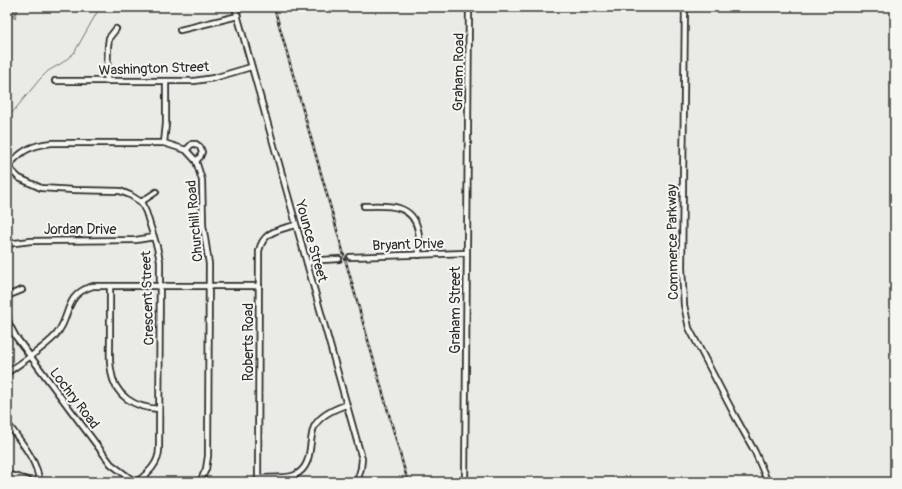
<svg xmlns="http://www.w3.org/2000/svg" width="902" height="489" font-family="Pangolin,sans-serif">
<rect width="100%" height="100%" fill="#eaeae6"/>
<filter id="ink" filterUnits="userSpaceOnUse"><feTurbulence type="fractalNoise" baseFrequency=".025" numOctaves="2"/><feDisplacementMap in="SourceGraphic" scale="8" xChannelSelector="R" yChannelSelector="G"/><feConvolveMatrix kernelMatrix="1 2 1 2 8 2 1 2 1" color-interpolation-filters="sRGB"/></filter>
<g filter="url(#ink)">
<path fill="#a1a19e" stroke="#727270" d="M 11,7 L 19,7 L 15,18 L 12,17 L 11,14 Z"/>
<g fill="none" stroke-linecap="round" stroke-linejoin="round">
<path stroke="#727270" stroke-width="1" d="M 7,119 L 40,79 L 48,71 L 62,63 L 74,53 L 100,7"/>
<g stroke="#2b2b2b" stroke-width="8">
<g id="minor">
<path d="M 235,7 L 362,459 L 361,468 L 357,482"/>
<path d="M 685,7 L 682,268 L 684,305 L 689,328 L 735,416 L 755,452 L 764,473 L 767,482"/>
<path d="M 180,30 L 238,16"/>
<path d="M 55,81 L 194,81 L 214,78 L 251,67"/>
<path d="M 107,81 L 108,46 L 109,38 L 116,29"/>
<path d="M 164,143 L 166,124 L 166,81"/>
<path d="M 186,150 L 192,144 L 196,144 L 200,147 L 202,152 L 200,157 L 196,161"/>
<path d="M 8,167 L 19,178 L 41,188 L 74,190 L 120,191 L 130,195 L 141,202 L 146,212 L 157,247 L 160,261 L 159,449 C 159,464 148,473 137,482"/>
<path d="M 7,168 C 20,151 31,145 52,143 L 164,143 L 186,150 L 196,161 L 202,180 L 203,225 L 209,264 L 208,456 L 206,469 L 200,482"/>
<path d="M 141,202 L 156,192"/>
<path d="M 364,206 C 385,206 412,202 418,230 C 420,238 419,247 419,255"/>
<path d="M 7,244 L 31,241 L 136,240 L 154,237"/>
<path d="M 350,257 L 466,253"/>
<path d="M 307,263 L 322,260 L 339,259"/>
<path d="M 110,286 C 110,304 110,321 110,339 C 110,349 109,360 111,370 C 114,396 135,408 159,409"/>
<path d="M 7,296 L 22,290"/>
<path d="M 7,314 L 9,324 L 16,337 L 111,464 L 131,479 L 140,482"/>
<path d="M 7,373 C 22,362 40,351 54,337 C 72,319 62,295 93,286 L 259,286"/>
<path d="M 7,423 C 18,438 39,462 39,482"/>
<path d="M 7,474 L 24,479 L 31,482"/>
<path d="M 258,478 C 268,477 287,479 295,475 C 314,466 308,442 314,427 C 320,415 334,409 346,405"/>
<path d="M 258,482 L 259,251 C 263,231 279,230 295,225"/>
<path d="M 465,482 L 469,7"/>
</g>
</g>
<use href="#minor" stroke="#f6f6f2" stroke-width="4.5"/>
<g stroke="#2b2b2b" stroke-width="2.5">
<path id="rail" d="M 274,7 L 408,482"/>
</g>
<use href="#rail" stroke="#f6f6f2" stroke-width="1" stroke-dasharray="3" stroke-linecap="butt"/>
</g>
</g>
<g text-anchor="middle" stroke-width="4" stroke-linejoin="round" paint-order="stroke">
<g font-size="14" fill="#2b2b2b" stroke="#f6f6f2">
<text transform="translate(154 68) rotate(-2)" y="5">Washington Street</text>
<text transform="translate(458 72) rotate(-89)" y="5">Graham Road</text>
<text transform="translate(194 221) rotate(-95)" y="5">Churchill Road</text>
<text x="80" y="234">Jordan Drive</text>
<text transform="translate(312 241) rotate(74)" y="5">Younce Street</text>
<text transform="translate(672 242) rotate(-91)" y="5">Commerce Parkway</text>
<text transform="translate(408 244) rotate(-2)" y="5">Bryant Drive</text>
<text transform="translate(147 298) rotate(-92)" y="5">Crescent Street</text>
<text transform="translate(455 310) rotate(-90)" y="5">Graham Street</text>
<text transform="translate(248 342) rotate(-90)" y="5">Roberts Road</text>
<text transform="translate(75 398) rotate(53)" y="5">Lochry Road</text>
</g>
</g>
<rect width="902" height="489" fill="none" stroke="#f6f6f2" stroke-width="24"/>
<rect x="12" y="12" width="878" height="465" fill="none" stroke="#2b2b2b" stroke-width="1.5" filter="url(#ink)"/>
</svg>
